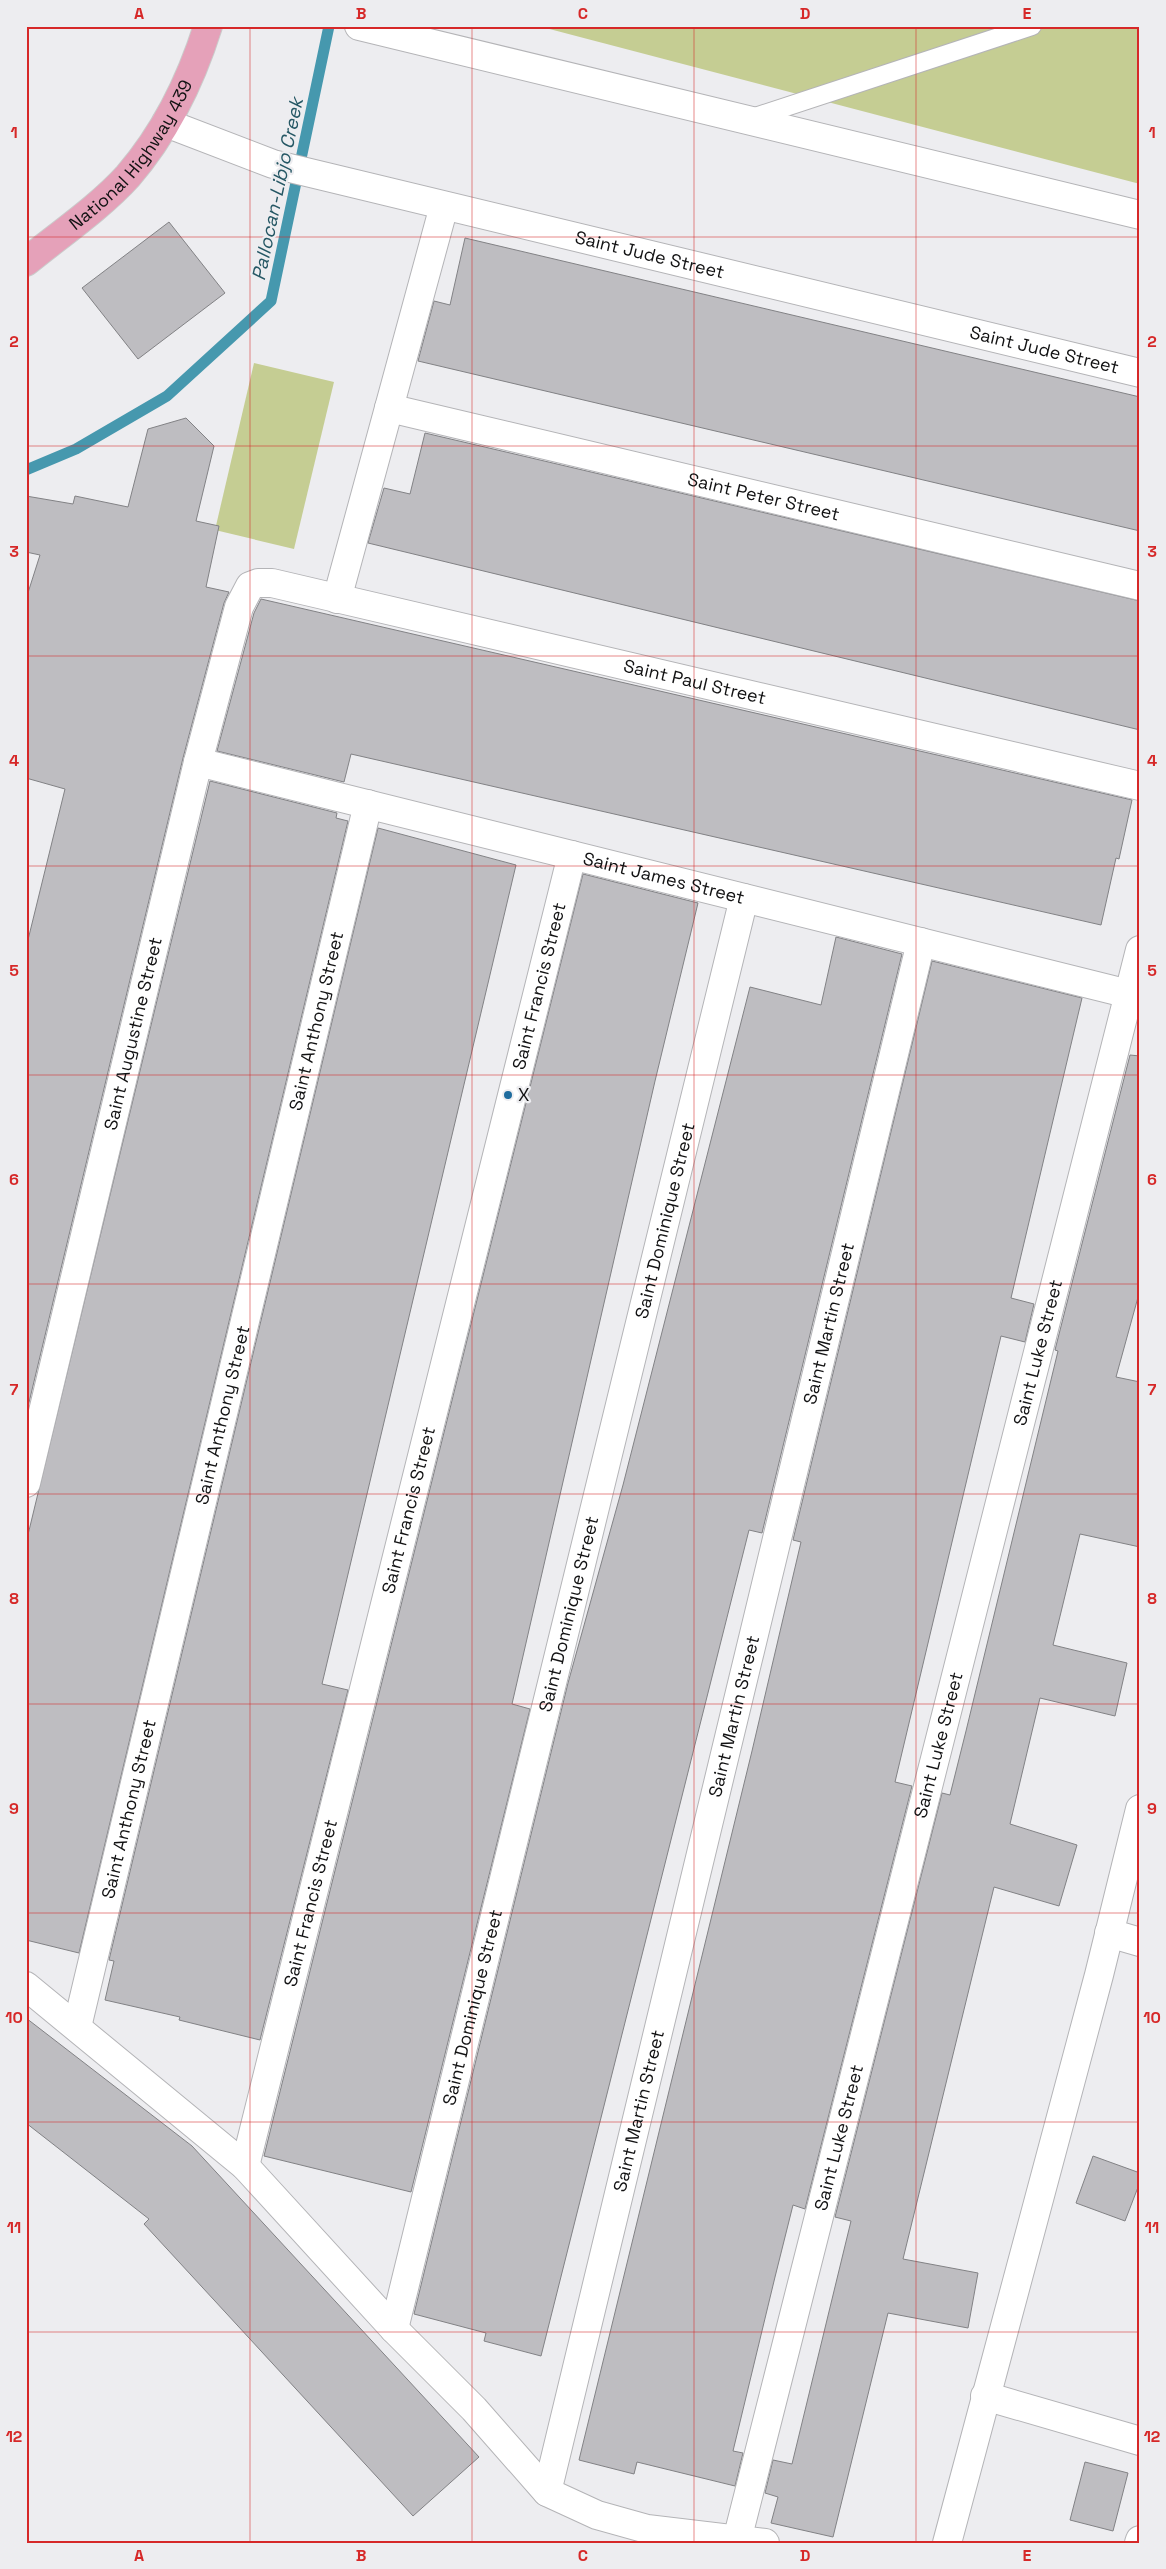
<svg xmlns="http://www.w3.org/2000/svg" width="1166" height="2569" font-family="'Space Grotesk',sans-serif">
<rect width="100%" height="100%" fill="#ededf0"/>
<g fill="#c5cd93">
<path d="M 538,26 L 1140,26 L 1140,184 Z"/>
<path d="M 254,363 L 334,382 L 294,549 L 215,530 Z"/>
</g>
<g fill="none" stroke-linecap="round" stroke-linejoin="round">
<path stroke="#4698ae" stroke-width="11" d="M 26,470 L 76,449 L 167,396 L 271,301 L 329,26"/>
</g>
<g fill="#bebdc1" stroke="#828285">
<path d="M 169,222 L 225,293 L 138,359 L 82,288 Z"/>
<path d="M 465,238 L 1140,397 L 1140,531 L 418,361 L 434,301 L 450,305 Z"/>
<path d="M 186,418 L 214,446 L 196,521 L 219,526 L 206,587 L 229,592 L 224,603 L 183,758 L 26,1415 L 26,948 L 65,789 L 26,778 L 26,599 L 40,555 L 26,552 L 26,496 L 73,504 L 75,496 L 128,507 L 148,429 Z"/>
<path d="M 425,433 L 1140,601 L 1140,730 L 368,543 L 384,488 L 410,494 Z"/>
<path d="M 261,599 L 1132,800 L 1119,859 L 1116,858 L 1101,925 L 351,754 L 344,782 L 217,751 L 254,613 Z"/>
<path d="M 210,781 L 337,813 L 336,818 L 348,821 L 79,1953 L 26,1940 L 26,1543 Z"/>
<path d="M 378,828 L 516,865 L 322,1684 L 348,1690 L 260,2040 L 179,2020 L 180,2017 L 105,2000 L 114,1961 L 109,1960 Z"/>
<path d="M 583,874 L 698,903 L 655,1081 L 512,1704 L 530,1709 L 411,2192 L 264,2156 Z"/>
<path d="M 836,937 L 902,954 L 762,1533 L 749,1530 L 541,2356 L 484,2341 L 486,2333 L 414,2314 L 568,1683 L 623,1485 L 750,987 L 821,1005 Z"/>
<path d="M 932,961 L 1082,998 L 1011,1298 L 1034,1304 L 1025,1342 L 1001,1336 L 895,1782 L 912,1786 L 805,2209 L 793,2205 L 775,2277 L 733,2451 L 743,2453 L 735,2486 L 637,2462 L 634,2474 L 579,2460 L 752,1751 L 801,1542 L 793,1540 Z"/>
<path d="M 1130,1055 L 1140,1056 L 1140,1290 L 1116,1377 L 1140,1382 L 1140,1547 L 1080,1534 L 1053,1645 L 1127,1663 L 1115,1716 L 1040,1698 L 1010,1824 L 1077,1845 L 1059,1906 L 994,1887 L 903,2259 L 978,2273 L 968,2328 L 888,2313 L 833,2537 L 771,2523 L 778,2497 L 765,2493 L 773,2460 L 792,2464 L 851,2221 L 835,2217 L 942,1793 L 950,1795 L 966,1731 L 1058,1351 L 1055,1350 Z"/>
<path d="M 26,2018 L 192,2146 L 479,2457 L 413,2516 L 144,2224 L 149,2219 L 26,2123 Z"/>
<path d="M 1093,2156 L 1140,2173 L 1140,2182 L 1125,2221 L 1076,2203 Z"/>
<path d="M 1085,2462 L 1128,2473 L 1113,2531 L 1070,2520 Z"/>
</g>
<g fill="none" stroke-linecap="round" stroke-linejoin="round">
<g stroke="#b4b4b7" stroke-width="20">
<path id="lane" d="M 749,119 L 1032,26"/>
</g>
<g stroke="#b4b4b7" stroke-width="30">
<g id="street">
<path d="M 359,26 L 1140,215"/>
<path id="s1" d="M 166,123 L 273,164 L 1140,373"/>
<path id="s2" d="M 389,408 L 1140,586"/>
<path d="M 337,599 L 444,206"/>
<path id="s3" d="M 198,762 L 1129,994"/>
<path id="s4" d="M 26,1483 L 198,762 L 239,607 L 250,586 L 258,583 L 272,583 L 1140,786"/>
<path d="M 1109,1933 L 1140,1942"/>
<path d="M 26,1986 L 245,2166 L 394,2329 L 474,2409 L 547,2492 L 597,2515 L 647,2529 L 765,2543"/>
<path id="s5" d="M 77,2027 L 368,804"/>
<path id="s6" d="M 245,2166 L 572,855"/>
<path id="s7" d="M 394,2329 L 744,898"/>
<path d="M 985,2396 L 1140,2441"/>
<path id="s8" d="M 547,2492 L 921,942"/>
<path id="s9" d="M 737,2540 L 1140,950"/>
<path d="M 947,2543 L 1099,1975 L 1140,1809"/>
<path d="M 1139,2543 L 1140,2540"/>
</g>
</g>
<g stroke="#cbcbcb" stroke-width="30">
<g id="primary">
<path id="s10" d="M 26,262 C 59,235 100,207 128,176 C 165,133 191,80 208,26"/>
</g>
</g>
<use href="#lane" stroke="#fff" stroke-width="18"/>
<use href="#street" stroke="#fff" stroke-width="28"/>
<use href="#primary" stroke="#e5a1b9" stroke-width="28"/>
</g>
<path fill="none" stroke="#d62828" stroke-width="1" stroke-opacity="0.55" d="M 250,26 L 250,2543M 472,26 L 472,2543M 694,26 L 694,2543M 916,26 L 916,2543M 26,237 L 1140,237M 26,446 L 1140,446M 26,656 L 1140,656M 26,866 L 1140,866M 26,1075 L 1140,1075M 26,1284 L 1140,1284M 26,1494 L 1140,1494M 26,1704 L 1140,1704M 26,1913 L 1140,1913M 26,2122 L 1140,2122M 26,2332 L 1140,2332"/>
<circle fill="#1f6c9e" stroke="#ededf0" stroke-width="2" cx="508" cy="1095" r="5"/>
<g text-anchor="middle" stroke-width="4.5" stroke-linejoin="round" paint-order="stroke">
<g font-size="18" fill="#121213" stroke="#ededf0">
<text dy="6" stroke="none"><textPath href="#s10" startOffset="152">National Highway 439</textPath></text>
<text dy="6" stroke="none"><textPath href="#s1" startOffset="502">Saint Jude Street</textPath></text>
<text dy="6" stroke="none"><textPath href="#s1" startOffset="908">Saint Jude Street</textPath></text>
<text dy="6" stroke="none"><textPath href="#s2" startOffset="385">Saint Peter Street</textPath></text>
<text dy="6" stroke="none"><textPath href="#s4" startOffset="1382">Saint Paul Street</textPath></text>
<text dy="6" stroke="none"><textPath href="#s3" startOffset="480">Saint James Street</textPath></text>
<text dy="6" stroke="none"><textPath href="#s6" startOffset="1216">Saint Francis Street</textPath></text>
<text dy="6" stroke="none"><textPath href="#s5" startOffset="1034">Saint Anthony Street</textPath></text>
<text dy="6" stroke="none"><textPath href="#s4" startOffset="462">Saint Augustine Street</textPath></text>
<text dy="6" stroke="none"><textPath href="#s7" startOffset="1141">Saint Dominique Street</textPath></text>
<text dy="6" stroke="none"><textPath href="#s8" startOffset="1202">Saint Martin Street</textPath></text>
<text dy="6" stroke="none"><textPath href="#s9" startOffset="1225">Saint Luke Street</textPath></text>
<text dy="6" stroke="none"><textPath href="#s5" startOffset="629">Saint Anthony Street</textPath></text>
<text dy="6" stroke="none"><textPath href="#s6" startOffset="676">Saint Francis Street</textPath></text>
<text dy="6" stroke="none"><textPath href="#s7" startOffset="736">Saint Dominique Street</textPath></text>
<text dy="6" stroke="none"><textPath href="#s8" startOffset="798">Saint Martin Street</textPath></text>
<text dy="6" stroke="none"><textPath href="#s9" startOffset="820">Saint Luke Street</textPath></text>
<text dy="6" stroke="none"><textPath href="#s5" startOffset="224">Saint Anthony Street</textPath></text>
<text dy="6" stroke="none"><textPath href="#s6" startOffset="271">Saint Francis Street</textPath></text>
<text dy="6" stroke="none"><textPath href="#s7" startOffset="331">Saint Dominique Street</textPath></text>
<text dy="6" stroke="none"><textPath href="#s8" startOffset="392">Saint Martin Street</textPath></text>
<text dy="6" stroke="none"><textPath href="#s9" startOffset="415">Saint Luke Street</textPath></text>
</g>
<g font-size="18" fill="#121213" stroke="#ededf0" text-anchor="start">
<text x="518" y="1101">X</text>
</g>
<g font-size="19" font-style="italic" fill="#255764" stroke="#ededf0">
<text transform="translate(277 189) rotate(-78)" y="7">Pallocan-Libjo Creek</text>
</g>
</g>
<rect width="1166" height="2569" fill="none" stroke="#ededf0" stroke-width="55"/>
<rect x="28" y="28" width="1110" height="2514" fill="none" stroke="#d62828" stroke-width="2"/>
<g font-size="16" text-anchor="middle" font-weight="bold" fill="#d62828">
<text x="139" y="19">A</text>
<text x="361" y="19">B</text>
<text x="583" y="19">C</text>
<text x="805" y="19">D</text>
<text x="1027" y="19">E</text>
<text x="14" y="138">1</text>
<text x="1152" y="138">1</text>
<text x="14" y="347">2</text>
<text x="1152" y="347">2</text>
<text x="14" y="557">3</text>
<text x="1152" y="557">3</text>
<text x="14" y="766">4</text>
<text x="1152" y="766">4</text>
<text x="14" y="976">5</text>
<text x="1152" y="976">5</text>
<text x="14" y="1185">6</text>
<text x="1152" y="1185">6</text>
<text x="14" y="1395">7</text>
<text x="1152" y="1395">7</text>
<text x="14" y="1604">8</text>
<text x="1152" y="1604">8</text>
<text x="14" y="1814">9</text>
<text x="1152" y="1814">9</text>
<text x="14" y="2023">10</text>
<text x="1152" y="2023">10</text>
<text x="14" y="2233">11</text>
<text x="1152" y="2233">11</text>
<text x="14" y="2442">12</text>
<text x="1152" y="2442">12</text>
<text x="139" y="2561">A</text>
<text x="361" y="2561">B</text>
<text x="583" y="2561">C</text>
<text x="805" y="2561">D</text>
<text x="1027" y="2561">E</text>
</g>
</svg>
